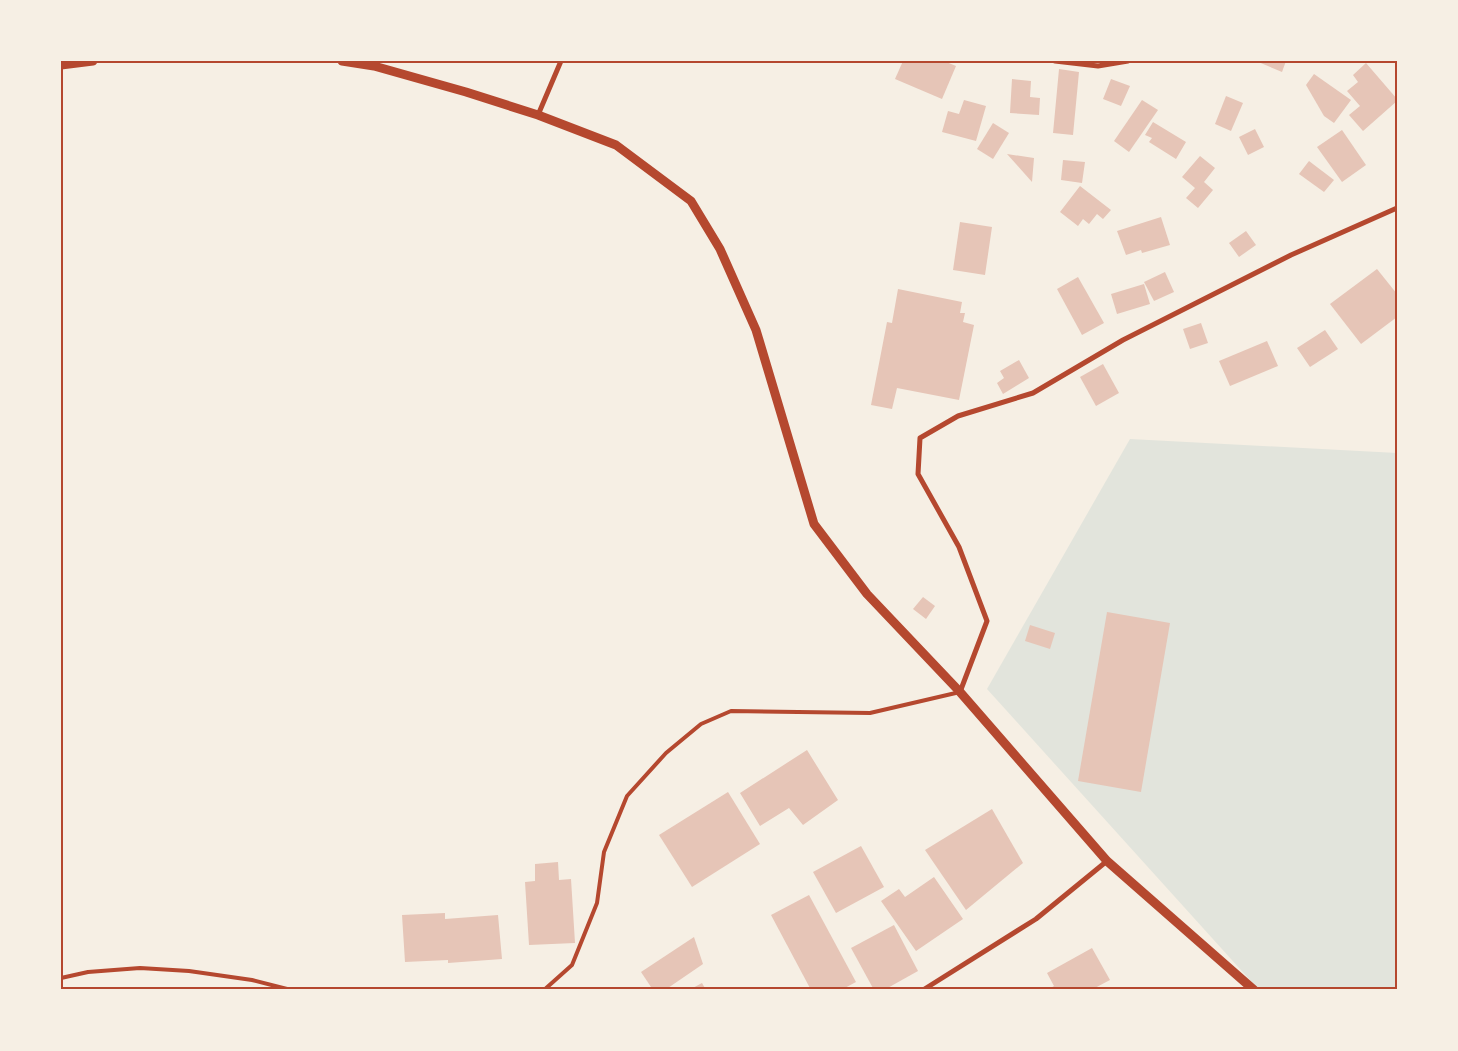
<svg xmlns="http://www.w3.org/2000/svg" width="1458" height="1051" font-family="Mulish,sans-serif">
<rect width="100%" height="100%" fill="#f6efe4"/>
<path fill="#e2e4dc" d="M 1130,439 L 1397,453 L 1397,990 L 1259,990 L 987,689 Z"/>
<g fill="#e6c5b7">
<path d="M 903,61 L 944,61 L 956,66 L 942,99 L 895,79 Z"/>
<path d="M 1256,61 L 1286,61 L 1282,72 Z"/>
<path d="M 1366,63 L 1397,99 L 1397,101 L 1363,131 L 1349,115 L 1360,106 L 1347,91 L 1358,82 L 1353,75 Z"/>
<path d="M 1059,69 L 1079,72 L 1073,135 L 1053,133 Z"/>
<path d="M 1314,74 L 1351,100 L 1334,123 L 1324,116 L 1306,85 Z"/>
<path d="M 1012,79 L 1031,81 L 1030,97 L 1040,98 L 1039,115 L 1010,113 Z"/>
<path d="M 1111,79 L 1130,86 L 1121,106 L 1103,99 Z"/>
<path d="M 1226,96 L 1243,103 L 1231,131 L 1215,124 Z"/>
<path d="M 964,100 L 986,106 L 976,141 L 942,132 L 948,111 L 959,114 Z"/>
<path d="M 1142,100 L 1158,110 L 1129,152 L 1114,141 Z"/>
<path d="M 1153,122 L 1186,142 L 1176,159 L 1149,142 L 1152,138 L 1145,135 Z"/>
<path d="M 993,123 L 1009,133 L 993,159 L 977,149 Z"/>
<path d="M 1255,129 L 1264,147 L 1248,155 L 1239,137 Z"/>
<path d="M 1342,130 L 1366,165 L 1342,182 L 1317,147 Z"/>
<path d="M 1007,154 L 1034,158 L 1032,182 Z"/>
<path d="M 1200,156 L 1215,168 L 1204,182 L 1213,190 L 1198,208 L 1186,198 L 1195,188 L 1182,177 Z"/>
<path d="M 1063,160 L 1085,162 L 1082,183 L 1061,180 Z"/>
<path d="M 1309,161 L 1334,180 L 1324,192 L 1299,174 Z"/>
<path d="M 1080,186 L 1111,210 L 1103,219 L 1097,214 L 1089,224 L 1083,219 L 1078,226 L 1060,212 Z"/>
<path d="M 1161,217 L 1170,245 L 1142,253 L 1141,250 L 1126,255 L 1117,231 Z"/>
<path d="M 960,222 L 992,227 L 985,275 L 953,270 Z"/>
<path d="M 1246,231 L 1256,245 L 1239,257 L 1229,243 Z"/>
<path d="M 1377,269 L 1397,294 L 1397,317 L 1361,344 L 1330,304 Z"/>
<path d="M 1165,272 L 1174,292 L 1154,301 L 1144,282 Z"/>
<path d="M 1078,277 L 1104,323 L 1082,335 L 1057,289 Z"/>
<path d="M 1144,284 L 1150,304 L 1117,314 L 1111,294 Z"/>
<path d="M 898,289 L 962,302 L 960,313 L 965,313 L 963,322 L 974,325 L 959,400 L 897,388 L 892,409 L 871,405 L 887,322 L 892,323 Z"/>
<path d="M 1201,323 L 1208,343 L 1190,349 L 1183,329 Z"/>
<path d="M 1325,330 L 1338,349 L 1310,367 L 1297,348 Z"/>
<path d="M 1267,341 L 1278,366 L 1230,386 L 1219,361 Z"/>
<path d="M 1019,360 L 1029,378 L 1003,394 L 997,383 L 1004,378 L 1000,371 Z"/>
<path d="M 1103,364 L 1119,393 L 1096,406 L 1080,377 Z"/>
<path d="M 923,597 L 935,606 L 926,619 L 913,609 Z"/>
<path d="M 1107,612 L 1170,623 L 1141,792 L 1078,781 Z"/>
<path d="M 1030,625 L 1055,633 L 1050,649 L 1025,641 Z"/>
<path d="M 807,750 L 838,800 L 803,825 L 789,808 L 760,826 L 740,793 Z"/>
<path d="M 728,792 L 760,844 L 692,887 L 659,835 Z"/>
<path d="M 992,809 L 1023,863 L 966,910 L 925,850 Z"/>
<path d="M 861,846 L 884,887 L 836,913 L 813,872 Z"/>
<path d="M 558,862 L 559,880 L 571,879 L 575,943 L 529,945 L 525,882 L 535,881 L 535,864 Z"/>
<path d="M 934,877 L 963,919 L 916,951 L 881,901 L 899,889 L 905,897 Z"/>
<path d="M 809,895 L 856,982 L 841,990 L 811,990 L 771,915 Z"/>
<path d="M 445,913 L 445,919 L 498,915 L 502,959 L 448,963 L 448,960 L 405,962 L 402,915 Z"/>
<path d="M 894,925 L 918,971 L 884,990 L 874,990 L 851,948 Z"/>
<path d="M 694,937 L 703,964 L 665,990 L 653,990 L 641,972 Z"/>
<path d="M 1092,948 L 1110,980 L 1091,990 L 1048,990 L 1054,986 L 1047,973 Z"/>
<path d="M 702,983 L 706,990 L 689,990 Z"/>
</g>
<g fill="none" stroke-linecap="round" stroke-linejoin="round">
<g stroke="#b5482f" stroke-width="4">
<path d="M 61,978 L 88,972 L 140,968 L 189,971 L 252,980 L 291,990"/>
<path d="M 544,990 L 572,965 L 597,903 L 604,852 L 627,796 L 666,753 L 701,724 L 731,711 L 870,713 L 960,692"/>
</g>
<g stroke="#b5482f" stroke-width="5">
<path d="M 1055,61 L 1098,66 L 1128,61"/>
<path d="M 538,115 L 561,61"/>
<path d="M 960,692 L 987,621 L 959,547 L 918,474 L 920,438 L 958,416 L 1033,393 L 1123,340 L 1291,255 L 1397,208"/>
<path d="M 923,990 L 1036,919 L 1107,861"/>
</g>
<g stroke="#b5482f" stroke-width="9">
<path d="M 342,61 L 374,66 L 466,92 L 538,115 L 616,145 L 691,201 L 720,249 L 756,330 L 814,524 L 867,594 L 960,692 L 1107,861 L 1254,990"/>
<path d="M 61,65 L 93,61"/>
</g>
</g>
<rect width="1458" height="1051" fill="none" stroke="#f6efe4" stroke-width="125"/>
<rect x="62" y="62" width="1334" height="926" fill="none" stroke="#b5482f" stroke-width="2"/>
</svg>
